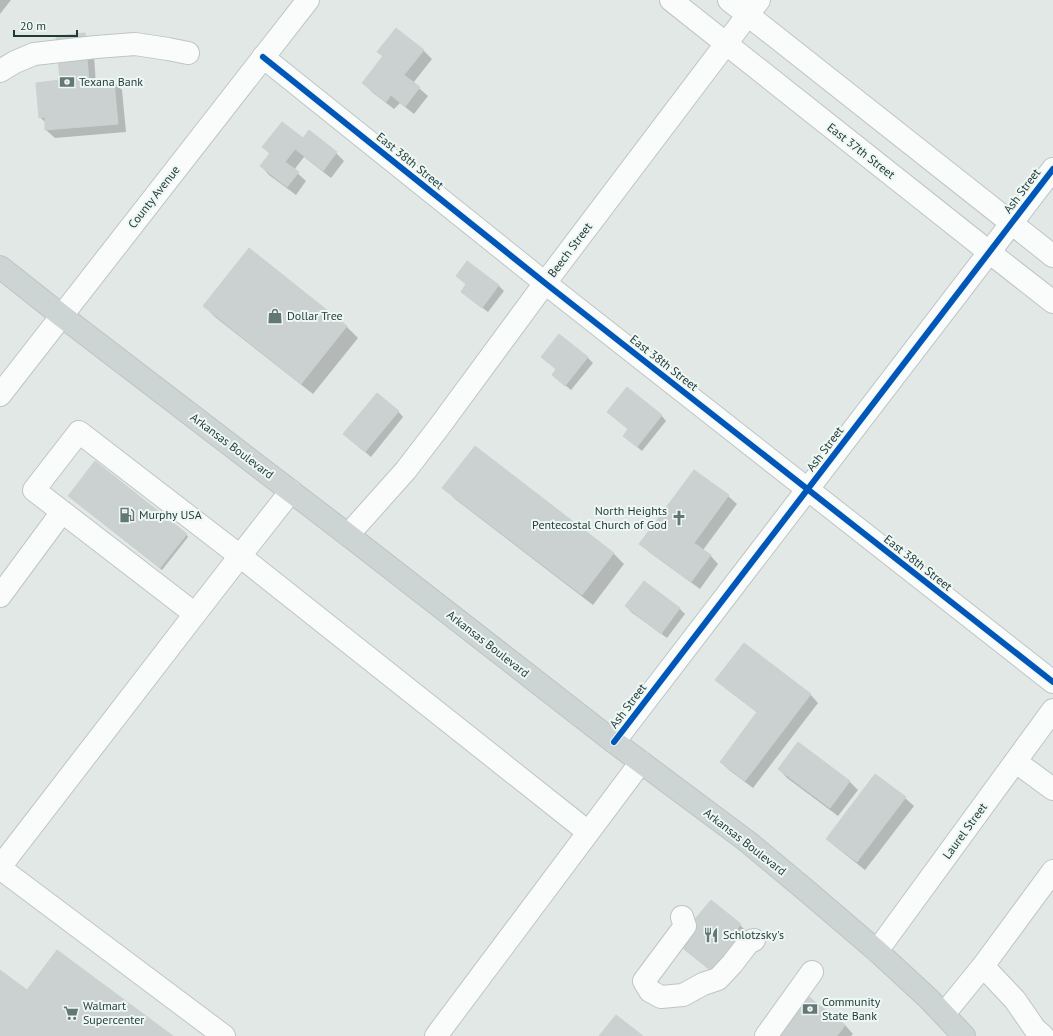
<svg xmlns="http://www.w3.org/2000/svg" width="1053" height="1036" font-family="'PT Sans',sans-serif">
<rect width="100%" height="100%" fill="#e1e8e6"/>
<g fill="#0003">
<path d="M 0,0 L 11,0 L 0,14 Z"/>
<path d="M 84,34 L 93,43 L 96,84 L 114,82 L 122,90 L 126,132 L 55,138 L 46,130 L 46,123 L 40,117 L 61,81 Z"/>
<path d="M 423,50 L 432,59 L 413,83 L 428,96 L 414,114 L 400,103 L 394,109 L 372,92 L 364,83 L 384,57 L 379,52 Z"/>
<path d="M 303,139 L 336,153 L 344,161 L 331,178 L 304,157 L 294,170 L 306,181 L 296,195 L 269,175 L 261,166 L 270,154 L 263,147 Z"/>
<path d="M 249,250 L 347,327 L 358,338 L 313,394 L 215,317 L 204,306 Z"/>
<path d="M 467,263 L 499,286 L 504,291 L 488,312 L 468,297 L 467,285 L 457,276 Z"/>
<path d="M 587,357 L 593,363 L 571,390 L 553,375 Z"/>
<path d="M 398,411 L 403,417 L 371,457 L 350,439 Z"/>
<path d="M 661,415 L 666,421 L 642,451 L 624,436 L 629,429 Z"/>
<path d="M 444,488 L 613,553 L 624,564 L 593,605 L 455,499 Z"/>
<path d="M 728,496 L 737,504 L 703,550 L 710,555 L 718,564 L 700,589 L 649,552 L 641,544 Z"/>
<path d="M 72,498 L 186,534 L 188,537 L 162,570 Z"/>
<path d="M 644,582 L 680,609 L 685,614 L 667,638 L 631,612 L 626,606 Z"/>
<path d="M 717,680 L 810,694 L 818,703 L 753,788 L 729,770 L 721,762 L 758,713 L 725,688 Z"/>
<path d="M 798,743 L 850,782 L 858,790 L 838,816 L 787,778 L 779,769 Z"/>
<path d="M 876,775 L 905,798 L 914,806 L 865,870 L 836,847 L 827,839 Z"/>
<path d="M 740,925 L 748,933 L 724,981 L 686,951 L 678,942 Z"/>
<path d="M 845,1025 L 853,1034 L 851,1036 L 775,1036 Z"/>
</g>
<g fill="#cbd1d0" stroke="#cad1cf">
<path d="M 396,28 L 424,50 L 404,75 L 420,87 L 405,107 L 391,95 L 386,102 L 362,83 L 383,56 L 377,52 Z"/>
<path d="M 85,33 L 89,83 L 114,81 L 118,124 L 45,130 L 45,117 L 39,118 L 36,83 L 60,80 L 56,36 Z"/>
<path d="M 282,122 L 303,138 L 309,130 L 337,152 L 323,171 L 295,149 L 285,162 L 299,172 L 287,187 L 260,166 L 270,153 L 262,147 Z"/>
<path d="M 249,248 L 347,326 L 301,384 L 203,306 Z"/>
<path d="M 467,261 L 499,285 L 482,308 L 461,292 L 466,284 L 456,276 Z"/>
<path d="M 559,334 L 588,357 L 565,386 L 552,375 L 556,369 L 541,357 Z"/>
<path d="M 627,387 L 662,415 L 637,447 L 623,436 L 628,429 L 607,412 Z"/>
<path d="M 377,393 L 399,411 L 365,452 L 343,434 Z"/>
<path d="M 475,446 L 614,553 L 582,595 L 442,488 Z"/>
<path d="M 95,461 L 187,534 L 160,568 L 68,496 Z"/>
<path d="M 694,470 L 729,495 L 694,543 L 711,555 L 691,582 L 639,544 Z"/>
<path d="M 644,581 L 680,608 L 661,634 L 625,606 Z"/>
<path d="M 744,643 L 811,694 L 745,781 L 720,762 L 757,712 L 715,680 Z"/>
<path d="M 798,742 L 850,781 L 830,808 L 778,769 Z"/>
<path d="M 875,774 L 906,797 L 857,862 L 826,839 Z"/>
<path d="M 711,900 L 741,924 L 735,932 L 743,939 L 715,974 L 676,942 Z"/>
<path d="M 57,950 L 173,1036 L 0,1036 L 0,970 L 27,990 Z"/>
<path d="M 805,994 L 845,1025 L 837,1036 L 774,1036 Z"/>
<path d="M 616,1015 L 643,1036 L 599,1036 Z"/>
</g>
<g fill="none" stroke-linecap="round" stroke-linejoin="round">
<g stroke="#bec5c3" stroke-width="24">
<g id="minor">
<path d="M 671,0 L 989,252 L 1053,302"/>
<path d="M 729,0 L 1053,256"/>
<path d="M 263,57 L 545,283 L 1053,682"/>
<path d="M 0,71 L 15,62 L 34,54 L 96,47 L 135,44 L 168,49 L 188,53"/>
<path d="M 0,395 L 308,0"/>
<path d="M 348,535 L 406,470 L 439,427 L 545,283 L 759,0"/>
<path d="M 0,596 L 62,512"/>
<path d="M 195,614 L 34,490 L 79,432 L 240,556 L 291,491"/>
<path d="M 614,742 L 1053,169"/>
<path d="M 1016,762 L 1053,789"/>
<path d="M 0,867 L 195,614 L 240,556 L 588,832"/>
<path d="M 0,868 L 224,1036"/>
<path d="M 682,917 L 685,926 L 644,981 L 650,991 L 661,997 L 683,995 L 703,984 L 718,979 L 732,964 L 749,942 L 754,940"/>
<path d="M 877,951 L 1053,710"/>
<path d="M 983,966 L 1015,1000 L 1035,1029 L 1043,1036"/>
<path d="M 944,1014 L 983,966 L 1053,871"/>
<path d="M 436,1036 L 641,762"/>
<path d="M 766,1036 L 812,972"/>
</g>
</g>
<g stroke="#bbc5c3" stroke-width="24">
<path id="major" d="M 0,267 L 62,316 L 348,535 L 614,742 L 748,842 L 808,892 L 877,951 L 930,1000 L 964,1036"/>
</g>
<use href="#minor" stroke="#fafcfb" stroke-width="22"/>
<use href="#major" stroke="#ccd4d4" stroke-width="22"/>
<g stroke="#eff7f4" stroke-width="8">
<g id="cycleway">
<path d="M 263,57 L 545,283 L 1053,682"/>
<path d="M 614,742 L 1053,169"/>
</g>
</g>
<use href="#cycleway" stroke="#0057b8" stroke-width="6"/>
</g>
<defs>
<g id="bank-bare" transform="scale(1.2)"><path d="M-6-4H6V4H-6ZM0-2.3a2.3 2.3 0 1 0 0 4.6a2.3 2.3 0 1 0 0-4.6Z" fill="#637875" stroke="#eff7f4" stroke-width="2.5" paint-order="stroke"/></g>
<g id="shop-bare" transform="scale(1.2)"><path d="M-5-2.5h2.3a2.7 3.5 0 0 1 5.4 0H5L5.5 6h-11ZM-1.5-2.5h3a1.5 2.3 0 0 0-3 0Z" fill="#637875" stroke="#eff7f4" stroke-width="2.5" paint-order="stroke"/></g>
<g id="fuel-bare" transform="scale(1.2)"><path d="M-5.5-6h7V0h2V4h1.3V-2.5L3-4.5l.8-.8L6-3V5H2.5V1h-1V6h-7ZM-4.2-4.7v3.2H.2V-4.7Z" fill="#637875" stroke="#eff7f4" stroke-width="2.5" paint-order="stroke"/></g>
<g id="church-bare" transform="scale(1.2)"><path d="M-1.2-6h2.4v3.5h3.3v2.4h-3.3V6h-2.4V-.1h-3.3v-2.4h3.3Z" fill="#637875" stroke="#eff7f4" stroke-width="2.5" paint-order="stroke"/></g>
<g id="restaurant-bare" transform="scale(1.2)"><path d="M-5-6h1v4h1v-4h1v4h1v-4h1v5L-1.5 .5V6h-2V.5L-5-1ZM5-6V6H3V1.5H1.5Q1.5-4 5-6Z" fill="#637875" stroke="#eff7f4" stroke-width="2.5" paint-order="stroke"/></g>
<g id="supermarket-bare" transform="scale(1.2)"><path d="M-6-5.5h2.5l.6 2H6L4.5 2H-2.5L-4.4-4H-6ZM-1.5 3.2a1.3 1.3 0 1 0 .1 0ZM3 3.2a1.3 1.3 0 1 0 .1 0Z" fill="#637875" stroke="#eff7f4" stroke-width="2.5" paint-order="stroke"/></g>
</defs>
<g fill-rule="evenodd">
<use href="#bank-bare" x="67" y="82"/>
<use href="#shop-bare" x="275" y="316"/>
<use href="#fuel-bare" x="127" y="515"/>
<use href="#church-bare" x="679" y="518"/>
<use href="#restaurant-bare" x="711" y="935"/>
<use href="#bank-bare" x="810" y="1009"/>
<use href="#supermarket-bare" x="71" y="1013"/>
</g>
<g text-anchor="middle" stroke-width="4" stroke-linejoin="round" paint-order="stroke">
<g font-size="12" fill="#1f3b38" stroke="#eff7f4" text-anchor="start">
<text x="79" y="86">Texana Bank</text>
<text x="287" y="320">Dollar Tree</text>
<text x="667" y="515" text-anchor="end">North Heights<tspan x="667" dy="14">Pentecostal Church of God</tspan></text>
<text x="139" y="519">Murphy USA</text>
<text x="723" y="939">Schlotzsky's</text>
<text x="822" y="1006">Community<tspan x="822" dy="14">State Bank</tspan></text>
<text x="83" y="1010">Walmart<tspan x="83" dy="14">Supercenter</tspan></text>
</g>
<g font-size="12" fill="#1f3b38" stroke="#eff7f4">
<text transform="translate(861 151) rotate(38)" y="4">East 37th Street</text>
<text transform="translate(410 161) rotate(39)" y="4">East 38th Street</text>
<text transform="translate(1022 191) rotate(-53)" y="4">Ash Street</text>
<text transform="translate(154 197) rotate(-52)" y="4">County Avenue</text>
<text transform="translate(570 250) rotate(-53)" y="4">Beech Street</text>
<text transform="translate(664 363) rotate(38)" y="4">East 38th Street</text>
<text transform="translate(232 446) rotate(37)" y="4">Arkansas Boulevard</text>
<text transform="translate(825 449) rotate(-53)" y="4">Ash Street</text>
<text transform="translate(918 563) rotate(38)" y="4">East 38th Street</text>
<text transform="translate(488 644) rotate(38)" y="4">Arkansas Boulevard</text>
<text transform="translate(628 706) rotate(-53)" y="4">Ash Street</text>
<text transform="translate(965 831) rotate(-54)" y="4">Laurel Street</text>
<text transform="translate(745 842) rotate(38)" y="4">Arkansas Boulevard</text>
</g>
</g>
<path d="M14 30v6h63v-6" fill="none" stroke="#1f3b38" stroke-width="2"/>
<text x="20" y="30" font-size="12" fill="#1f3b38" stroke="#eff7f4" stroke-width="3" paint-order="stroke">20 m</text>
</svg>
